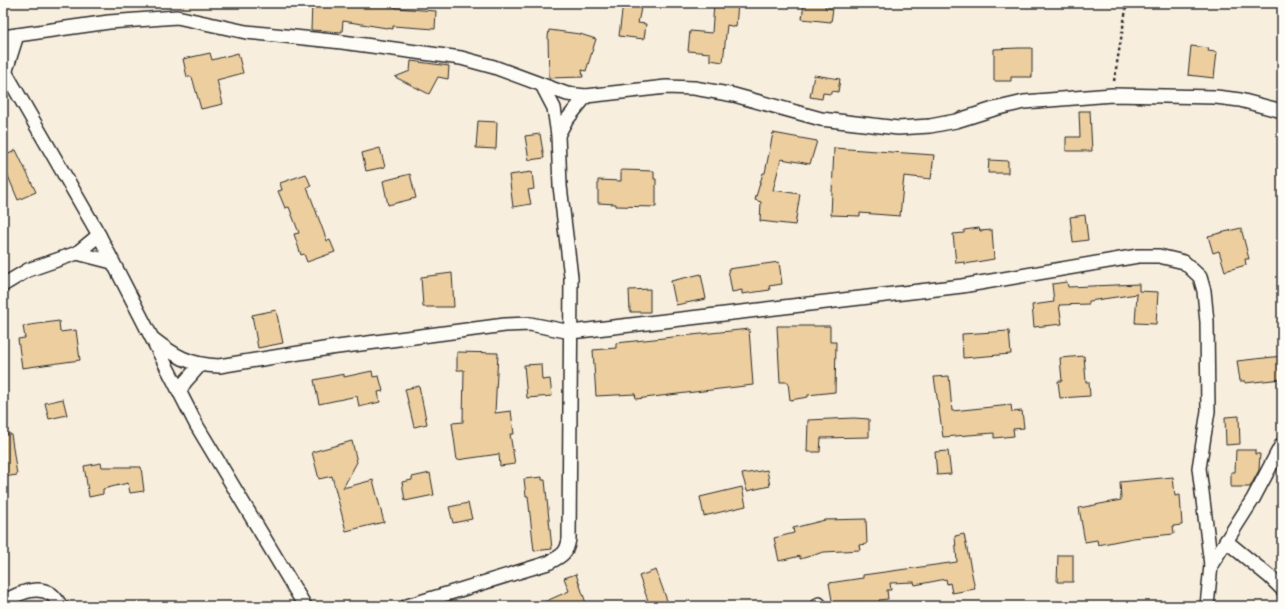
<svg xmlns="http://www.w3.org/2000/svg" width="1285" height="609" font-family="'Comic Neue',sans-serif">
<rect width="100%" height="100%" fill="#f8eedd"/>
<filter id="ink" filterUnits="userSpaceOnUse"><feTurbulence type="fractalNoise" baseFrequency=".025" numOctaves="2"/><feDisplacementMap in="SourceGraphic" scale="8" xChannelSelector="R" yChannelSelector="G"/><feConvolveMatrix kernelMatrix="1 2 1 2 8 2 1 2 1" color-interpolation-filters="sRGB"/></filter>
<g filter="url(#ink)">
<g fill="#ecce9f" stroke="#2b2b2b">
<path d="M 312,3 L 371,3 L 396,7 L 396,8 L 436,11 L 435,29 L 393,26 L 393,29 L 343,21 L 342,32 L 311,30 Z"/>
<path d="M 623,3 L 642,3 L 638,23 L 646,24 L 644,39 L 619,36 Z"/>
<path d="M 714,3 L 738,3 L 736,27 L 727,25 L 723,62 L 710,60 L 710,53 L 688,51 L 690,31 L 712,33 Z"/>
<path d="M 804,3 L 826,3 L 825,8 L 833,9 L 831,22 L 802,19 Z"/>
<path d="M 549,30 L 580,34 L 596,39 L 586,71 L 582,70 L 583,77 L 549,78 L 548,37 Z"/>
<path d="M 1191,46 L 1209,48 L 1208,51 L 1217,52 L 1214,78 L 1188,75 Z"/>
<path d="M 1019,48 L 1032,48 L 1032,77 L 1011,77 L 1011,81 L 994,81 L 994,49 Z"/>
<path d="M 210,53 L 212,60 L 238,53 L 243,73 L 217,80 L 223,104 L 201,109 L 192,77 L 187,77 L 183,59 Z"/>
<path d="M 411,61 L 449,66 L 448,79 L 438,77 L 429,94 L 395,77 L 410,71 Z"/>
<path d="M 814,75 L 840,79 L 838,92 L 831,91 L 831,94 L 823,93 L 822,99 L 810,97 Z"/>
<path d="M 1079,111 L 1090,111 L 1092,151 L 1066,151 L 1066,137 L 1080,137 Z"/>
<path d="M 478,121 L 497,122 L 496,149 L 476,148 Z"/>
<path d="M 773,133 L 817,141 L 810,164 L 781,159 L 773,190 L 800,194 L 795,225 L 760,221 L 761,202 L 755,200 L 763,173 L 765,173 Z"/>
<path d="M 540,134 L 544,158 L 529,160 L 525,136 Z"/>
<path d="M 380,148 L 385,167 L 366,171 L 362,153 Z"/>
<path d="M 834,148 L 934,155 L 931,179 L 904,176 L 900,216 L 860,213 L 860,216 L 831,215 Z"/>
<path d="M 16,150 L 36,192 L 18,200 L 3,164 L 3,157 Z"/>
<path d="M 989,160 L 1008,161 L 1008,173 L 988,173 Z"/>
<path d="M 621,170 L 654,171 L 654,179 L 656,179 L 656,207 L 616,206 L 616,204 L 598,203 L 598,180 L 621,181 Z"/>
<path d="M 532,172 L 534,189 L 528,190 L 531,204 L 513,207 L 509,175 Z"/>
<path d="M 306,174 L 311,186 L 307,187 L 327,241 L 330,240 L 335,252 L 307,262 L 304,254 L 301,255 L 294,234 L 299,233 L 289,207 L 285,208 L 278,191 L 282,190 L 280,183 Z"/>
<path d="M 410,174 L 416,198 L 388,205 L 383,181 Z"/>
<path d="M 1085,215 L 1088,240 L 1073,242 L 1070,217 Z"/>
<path d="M 979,228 L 980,231 L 992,230 L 994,259 L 965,264 L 965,262 L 956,263 L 953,234 L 964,233 L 964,230 Z"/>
<path d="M 1241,228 L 1249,259 L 1245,259 L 1246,265 L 1225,271 L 1219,251 L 1213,253 L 1208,236 Z"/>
<path d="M 779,262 L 782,284 L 769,286 L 770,290 L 742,294 L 742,290 L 732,292 L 728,269 Z"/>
<path d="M 452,273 L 454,307 L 423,307 L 421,277 Z"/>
<path d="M 701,274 L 706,299 L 676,305 L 671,281 Z"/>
<path d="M 1067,282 L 1068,287 L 1139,284 L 1139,291 L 1158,292 L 1156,324 L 1135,323 L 1137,294 L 1089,301 L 1089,304 L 1059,305 L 1062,324 L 1034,327 L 1032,305 L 1054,302 L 1052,284 Z"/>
<path d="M 650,289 L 650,312 L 630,312 L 629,290 Z"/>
<path d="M 276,310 L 283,343 L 258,348 L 252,315 Z"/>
<path d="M 59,321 L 60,332 L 76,330 L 80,360 L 22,368 L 18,339 L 25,338 L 23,326 Z"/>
<path d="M 777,326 L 830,326 L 830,342 L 836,342 L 835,392 L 808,395 L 808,397 L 790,400 L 788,382 L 780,382 Z"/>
<path d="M 749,329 L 753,385 L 636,399 L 635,394 L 596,396 L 593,350 L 616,348 L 616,343 Z"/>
<path d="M 1009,331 L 1011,354 L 963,358 L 962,334 Z"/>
<path d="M 457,352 L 498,353 L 495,413 L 511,411 L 514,434 L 510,434 L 515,464 L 500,466 L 499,454 L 457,460 L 452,423 L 463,422 L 464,370 L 457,370 Z"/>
<path d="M 1084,356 L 1086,382 L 1089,382 L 1090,396 L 1060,398 L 1058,381 L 1062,381 L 1060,358 Z"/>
<path d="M 1282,356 L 1282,379 L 1245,383 L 1245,381 L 1240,381 L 1237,361 Z"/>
<path d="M 541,364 L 542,380 L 550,379 L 552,396 L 527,398 L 524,365 Z"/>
<path d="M 372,371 L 373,377 L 379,376 L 383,391 L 378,392 L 380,402 L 359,407 L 357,396 L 319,404 L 314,380 L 344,374 L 344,377 Z"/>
<path d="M 949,376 L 952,411 L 1011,405 L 1012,412 L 1022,411 L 1024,428 L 1013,429 L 1014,436 L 994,438 L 994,433 L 943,437 L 934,377 Z"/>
<path d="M 419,386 L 427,424 L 414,427 L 405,389 Z"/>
<path d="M 63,399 L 67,415 L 49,419 L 45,403 Z"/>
<path d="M 1239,416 L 1240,444 L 1226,445 L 1225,417 Z"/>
<path d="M 854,418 L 869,419 L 869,437 L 821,438 L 820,452 L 807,452 L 808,420 Z"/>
<path d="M 3,434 L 11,434 L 17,475 L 3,477 Z"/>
<path d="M 352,441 L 357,462 L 343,488 L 373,480 L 384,522 L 346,531 L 332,476 L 319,479 L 312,452 Z"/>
<path d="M 1236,450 L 1255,450 L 1255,454 L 1260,454 L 1259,470 L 1250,487 L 1231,487 L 1231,472 L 1235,472 Z"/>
<path d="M 948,451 L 951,474 L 937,475 L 935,452 Z"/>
<path d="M 101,463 L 102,467 L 141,467 L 144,491 L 130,493 L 128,483 L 103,489 L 103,494 L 89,497 L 84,466 Z"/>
<path d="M 767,470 L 770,486 L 747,491 L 742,474 Z"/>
<path d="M 430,473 L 434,495 L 405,501 L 402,482 L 412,480 L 412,477 Z"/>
<path d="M 542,477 L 542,480 L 545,480 L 552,549 L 534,551 L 528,496 L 526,496 L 524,479 Z"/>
<path d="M 1173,477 L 1175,496 L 1180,495 L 1182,525 L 1173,526 L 1174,534 L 1133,538 L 1098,545 L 1097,540 L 1085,542 L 1079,508 L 1121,500 L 1120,482 Z"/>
<path d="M 742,487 L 746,506 L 704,516 L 700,497 Z"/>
<path d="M 468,503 L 472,519 L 453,523 L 449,507 Z"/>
<path d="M 866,519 L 867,544 L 859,545 L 860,550 L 824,552 L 800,559 L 800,556 L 779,561 L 774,538 L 794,533 L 793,528 L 825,520 Z"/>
<path d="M 964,534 L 975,589 L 952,593 L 950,583 L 947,584 L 946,579 L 915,585 L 914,582 L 890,583 L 891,590 L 887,590 L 888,599 L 879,600 L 880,606 L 858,606 L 857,602 L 833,606 L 829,583 L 863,578 L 863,575 L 957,562 L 955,536 Z"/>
<path d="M 1058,555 L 1073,555 L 1073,582 L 1057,582 Z"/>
<path d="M 656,570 L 669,606 L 650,606 L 639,576 Z"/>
<path d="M 576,574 L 587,606 L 535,606 L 569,591 L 564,578 Z"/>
</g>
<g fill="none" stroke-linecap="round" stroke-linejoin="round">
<g stroke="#2b2b2b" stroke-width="16">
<g id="street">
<path d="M 3,37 L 109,22 L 177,17 L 246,32 L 342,42 L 461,58 L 494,67 L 567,94 L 586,96 L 666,87 L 694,88 L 734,95 L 821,119 L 898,128 L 930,126 L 956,121 L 994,109 L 1024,102 L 1112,95 L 1216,97 L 1240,100 L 1282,111"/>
<path d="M 3,68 L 99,235 L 197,426 L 305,606"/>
<path d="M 6,70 L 17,35"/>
<path d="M 558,135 L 565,122 L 586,96"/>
<path d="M 77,253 L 112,262"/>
<path d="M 3,285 L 28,270 L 77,253 L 99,235"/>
<path d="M 152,338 C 175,356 189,365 219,366 L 330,348 L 505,325 L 530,324 L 571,332 L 962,286 L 1138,256 L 1159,256 L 1184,262 L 1200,277 L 1204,291 L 1207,322 L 1208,411 L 1199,468 L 1211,565 L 1207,606"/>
<path d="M 179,392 L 185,382 L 200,365"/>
<path d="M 1226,541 L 1270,577 L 1282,589"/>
<path d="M 1211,565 L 1253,499 L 1282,444"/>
<path d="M 3,602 C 16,595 36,584 51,594 C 55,597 58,602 61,606"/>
<path d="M 407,606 L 548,563 C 561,556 567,554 569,539 L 571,277 L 560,186 L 558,135 L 554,108 L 542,85"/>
<path d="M 818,606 L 819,604"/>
</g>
</g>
<path stroke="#2b2b2b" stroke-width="2.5" stroke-dasharray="3 3" stroke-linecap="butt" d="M 1114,81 L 1127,3"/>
<use href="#street" stroke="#fdfcf7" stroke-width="13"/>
</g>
</g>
<rect width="1285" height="609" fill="none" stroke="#fdfcf7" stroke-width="16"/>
<rect x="8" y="8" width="1269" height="593" fill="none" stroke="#2b2b2b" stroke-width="1.5" filter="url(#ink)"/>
</svg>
